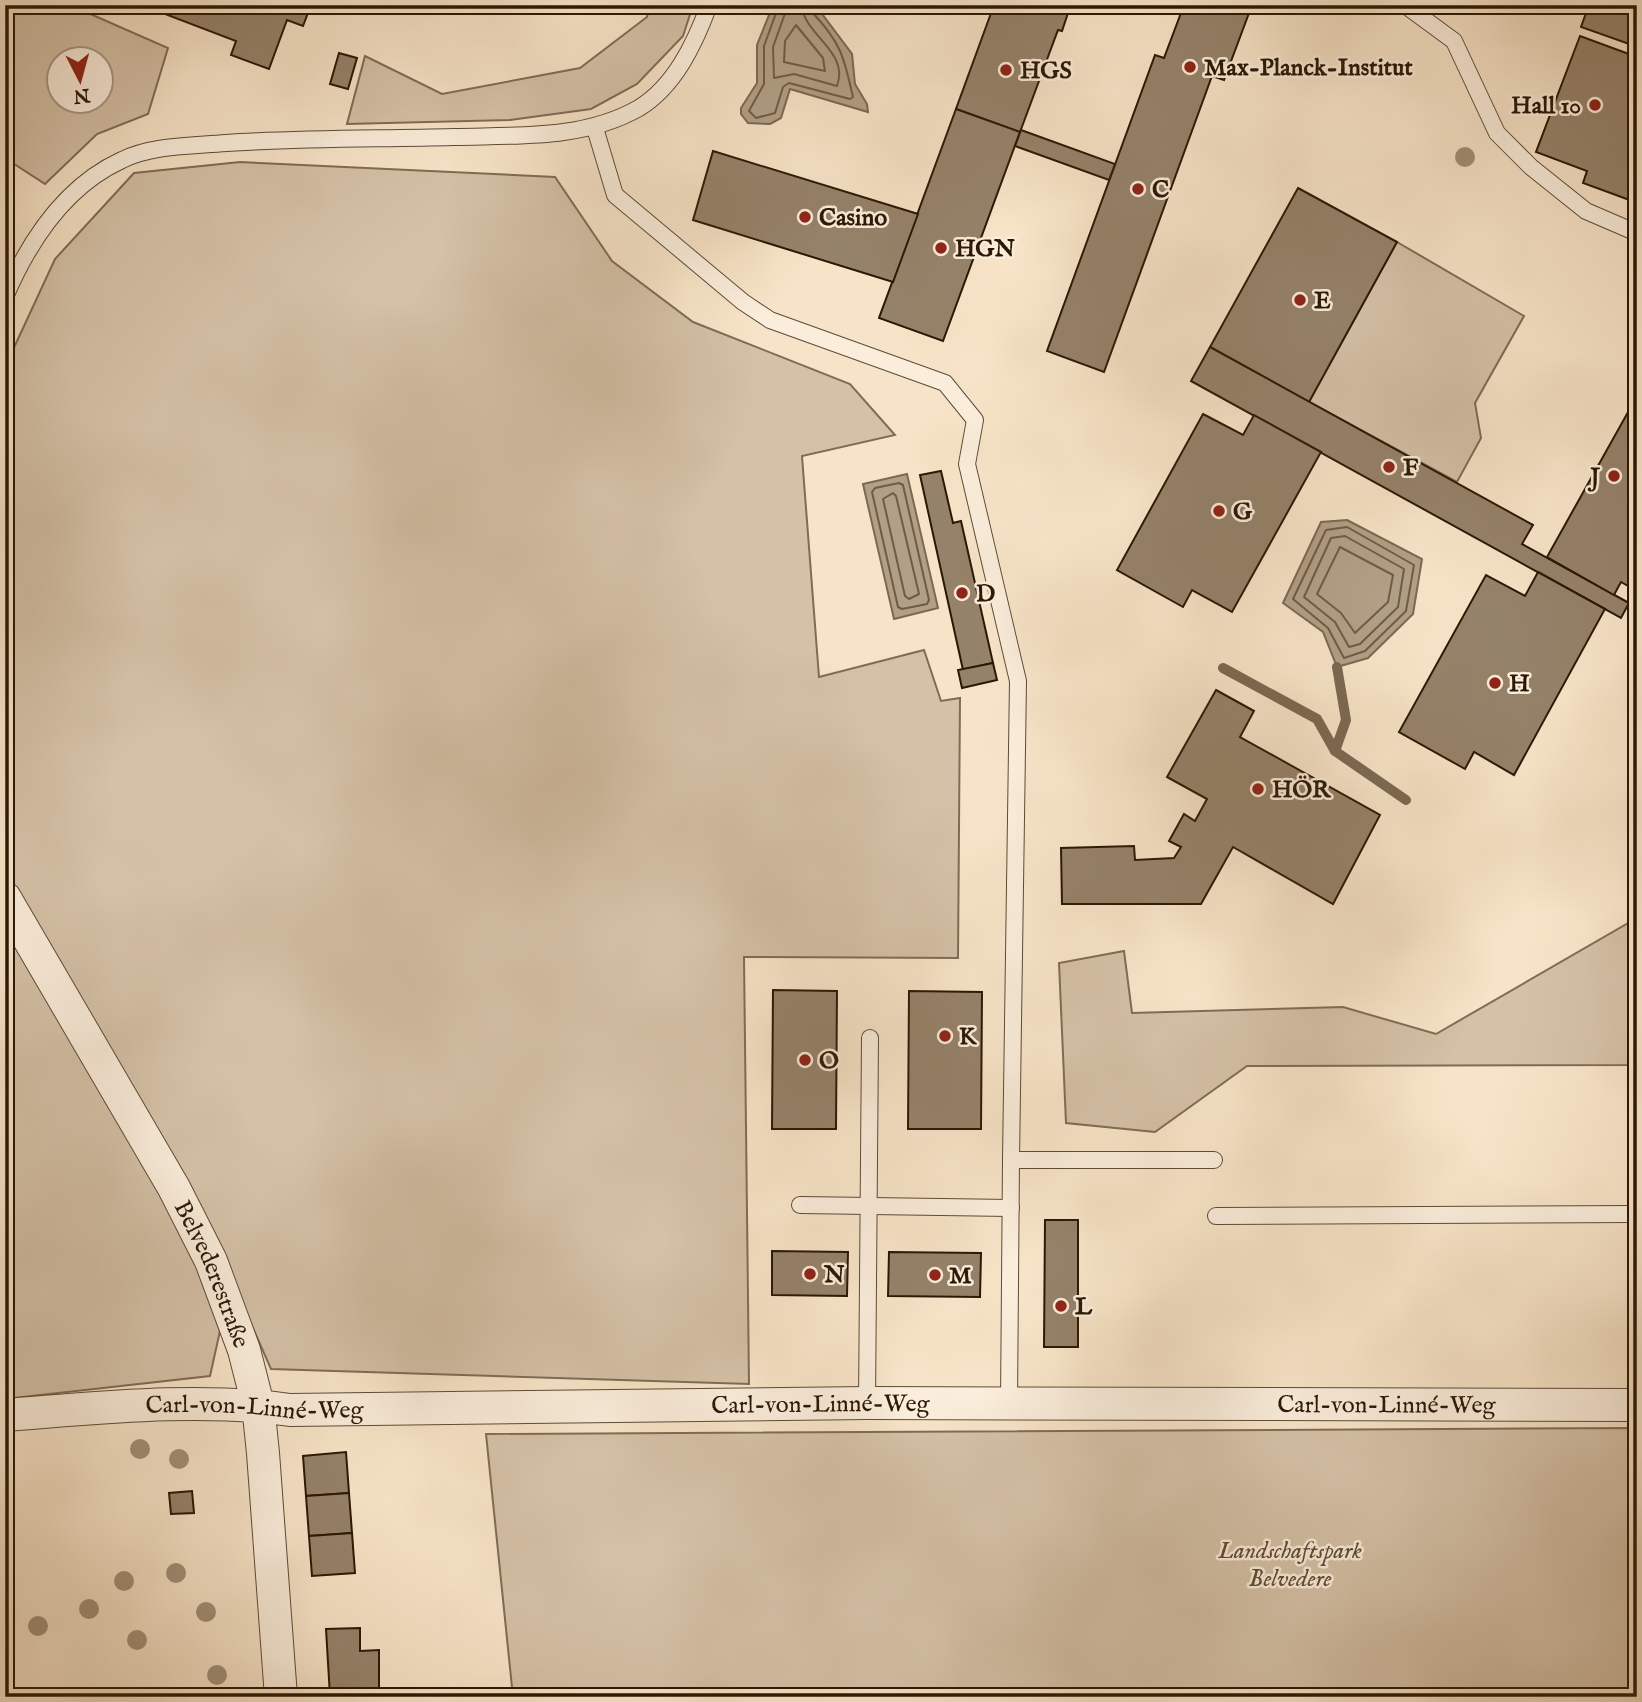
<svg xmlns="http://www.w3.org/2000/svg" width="1642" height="1702" font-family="'IM FELL English',serif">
<rect width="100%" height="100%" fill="#f7e4c8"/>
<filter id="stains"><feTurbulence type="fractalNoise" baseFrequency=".00286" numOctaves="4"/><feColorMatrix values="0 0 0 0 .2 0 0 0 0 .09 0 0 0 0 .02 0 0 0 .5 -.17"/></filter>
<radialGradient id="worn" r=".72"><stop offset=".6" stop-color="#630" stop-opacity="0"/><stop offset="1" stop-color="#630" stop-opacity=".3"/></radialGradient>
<g fill="#d4c1a7" stroke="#7f6c56" stroke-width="2" fill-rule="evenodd">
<path d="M 5,5 L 70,5 L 168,48 L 148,114 L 97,134 L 45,184 L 5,158 ZM 60,60 L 102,60 L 102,102 L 60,102 Z"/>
<path d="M 650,5 L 693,5 L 683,36 L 637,84 L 591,109 L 510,120 L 347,124 L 365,56 L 442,94 L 580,68 L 647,17 Z"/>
<path d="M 240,162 L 555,177 L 612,261 L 693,322 L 850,384 L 895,435 L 802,456 L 819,677 L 924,650 L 941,701 L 960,698 L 958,958 L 744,957 L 749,1384 L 271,1369 L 206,1222 L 220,1331 L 210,1376 L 5,1399 L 5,367 L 55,259 L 134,173 Z"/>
<path d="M 1397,242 L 1524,316 L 1475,403 L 1481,438 L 1457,482 L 1309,402 Z"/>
<path d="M 1637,918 L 1637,1065 L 1247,1066 L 1155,1132 L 1066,1123 L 1059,963 L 1124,951 L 1132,1013 L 1343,1007 L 1436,1034 Z"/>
<path d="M 1637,1428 L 1637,1697 L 513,1697 L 486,1434 Z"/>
</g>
<g fill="#b19f86" stroke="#7b6952" stroke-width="2">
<path d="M 773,5 L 814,5 L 819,10 L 852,54 L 855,84 L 867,104 L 868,112 L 790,89 L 781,118 L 770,124 L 748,123 L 741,114 L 741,108 L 757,83 L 757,45 Z"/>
<path d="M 907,474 L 938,608 L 894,619 L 863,484 Z"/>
<path d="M 1347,520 L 1422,559 L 1413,614 L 1368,658 L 1337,667 L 1323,632 L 1283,603 L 1321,522 Z"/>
</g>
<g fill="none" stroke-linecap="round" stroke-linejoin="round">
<g stroke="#6e5c46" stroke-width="2">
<path d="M 779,5 L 764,46 L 764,84 L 749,111 L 756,118 L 775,113 L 783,87 L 789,83 L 850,99 L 853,97 C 844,58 842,44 812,12 L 810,5"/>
<path d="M 788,5 L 773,47 L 774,78 L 794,74 L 837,86 C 850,51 803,35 802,5"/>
<path d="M 796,25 L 823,58 L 825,71 L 784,62 L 785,41 Z"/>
<path d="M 899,483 L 903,485 L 929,600 L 927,604 L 902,609 L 898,607 L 872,492 L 875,488 Z"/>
<path d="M 893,493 L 896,496 L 919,594 L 909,599 L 905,596 L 883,499 Z"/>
<path d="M 1347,527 L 1414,565 L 1406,611 L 1365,651 L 1344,658 L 1328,628 L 1293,599 L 1326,530 Z"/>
<path d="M 1345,536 L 1404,569 L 1398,607 L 1360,644 L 1349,647 L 1335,622 L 1304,597 L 1331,538 Z"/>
<path d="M 1340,547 L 1393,575 L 1388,602 L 1355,633 L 1341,613 L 1317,594 Z"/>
</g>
<g stroke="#7b6952" stroke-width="10">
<path d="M 1337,667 L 1346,720 L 1335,751 L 1406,800"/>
<path d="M 1223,668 L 1317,719 L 1335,751"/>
</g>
</g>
<g fill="#95826a" stroke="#2a1805" stroke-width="2">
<path d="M 159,5 L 311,5 L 303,26 L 287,20 L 269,69 L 231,55 L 236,41 L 157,11 Z"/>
<path d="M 524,5 L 549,5 L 547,12 Z"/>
<path d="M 994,5 L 1070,7 L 1062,31 L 1058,30 L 1020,132 L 956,109 Z"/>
<path d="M 1184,5 L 1252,5 L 1224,80 L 1212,76 L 1104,372 L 1047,351 L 1155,55 L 1164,58 Z"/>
<path d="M 1589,5 L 1637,5 L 1637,32 L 1632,45 L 1581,27 Z"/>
<path d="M 1580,36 L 1637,57 L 1635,202 L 1583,183 L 1587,171 L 1536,152 Z"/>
<path d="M 339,53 L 357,58 L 348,89 L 330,84 Z"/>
<path d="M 956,109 L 1020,132 L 943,341 L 879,318 Z"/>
<path d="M 1021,130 L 1115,164 L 1109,180 L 1015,146 Z"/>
<path d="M 713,151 L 918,214 L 893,282 L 693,220 Z"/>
<path d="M 1298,188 L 1397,242 L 1309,402 L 1210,347 Z"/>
<path d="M 1210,347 L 1533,525 L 1522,544 L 1629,603 L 1621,618 L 1191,381 Z"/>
<path d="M 1637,396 L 1637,591 L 1621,582 L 1614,595 L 1547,557 Z"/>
<path d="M 1203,414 L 1243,435 L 1254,415 L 1321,452 L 1232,612 L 1192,590 L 1183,607 L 1117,570 Z"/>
<path d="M 941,471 L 953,523 L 961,521 L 993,663 L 963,670 L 920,475 Z"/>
<path d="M 1538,572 L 1605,609 L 1514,775 L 1474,752 L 1465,769 L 1399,732 L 1486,575 L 1525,596 Z"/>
<path d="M 993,663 L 997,680 L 962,688 L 958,670 Z"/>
<path d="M 1216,690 L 1254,711 L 1240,737 L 1380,815 L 1333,904 L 1233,847 L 1201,904 L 1062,904 L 1061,848 L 1134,846 L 1135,860 L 1174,858 L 1181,847 L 1169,841 L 1184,814 L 1195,821 L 1207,799 L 1167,777 Z"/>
<path d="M 773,990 L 837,991 L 836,1129 L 772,1129 Z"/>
<path d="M 909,991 L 982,992 L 981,1129 L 908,1129 Z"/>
<path d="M 1045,1220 L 1078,1220 L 1078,1347 L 1044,1347 Z"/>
<path d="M 772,1251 L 848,1252 L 847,1296 L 772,1295 Z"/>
<path d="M 889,1252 L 981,1253 L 980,1297 L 888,1296 Z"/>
<path d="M 346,1452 L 349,1493 L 306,1496 L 303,1456 Z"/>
<path d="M 192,1491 L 194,1513 L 171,1514 L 169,1493 Z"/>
<path d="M 349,1493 L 352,1533 L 309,1536 L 306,1496 Z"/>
<path d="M 352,1533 L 355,1573 L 312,1576 L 309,1536 Z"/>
<path d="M 360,1628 L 360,1651 L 379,1650 L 379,1696 L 330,1696 L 326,1629 Z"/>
</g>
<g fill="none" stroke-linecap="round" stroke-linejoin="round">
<g stroke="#5d4b36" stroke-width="18">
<g id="lane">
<path d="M 1405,5 L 1454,41 L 1497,133 L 1531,167 L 1586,211 L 1637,233"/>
<path d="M 595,128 L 615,195 L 743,302 L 770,320 L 945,383 L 975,420 L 967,464 L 1018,681 L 1011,1160"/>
<path d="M 5,297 C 29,241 65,186 122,160 C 153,145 192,146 226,143 C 301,138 378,139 453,137 C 516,135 583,140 639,108 C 675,86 695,43 709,5"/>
<path d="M 800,1205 L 1011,1208"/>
<path d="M 1216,1216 L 1637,1214"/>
<path d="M 867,1403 L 870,1038"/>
<path d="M 1009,1404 L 1011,1160 L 1214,1160"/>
</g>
</g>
<g stroke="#5d4b36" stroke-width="34">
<g id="street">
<path id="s1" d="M 5,898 L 174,1188 L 211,1261 L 244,1350 L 258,1405 L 263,1453 L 281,1697"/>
<path id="s2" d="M 5,1415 C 99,1408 197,1397 290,1410 L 867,1403 L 1637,1405"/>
</g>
</g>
<use href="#lane" stroke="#faeddb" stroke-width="16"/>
<use href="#street" stroke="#faeddb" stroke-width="32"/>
</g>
<g fill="#a29078">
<circle cx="1465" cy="157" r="10"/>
<circle cx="140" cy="1449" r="10"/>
<circle cx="179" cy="1459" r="10"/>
<circle cx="176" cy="1573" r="10"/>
<circle cx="124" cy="1581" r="10"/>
<circle cx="89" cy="1609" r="10"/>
<circle cx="206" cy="1612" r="10"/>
<circle cx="38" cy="1626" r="10"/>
<circle cx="137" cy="1640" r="10"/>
<circle cx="217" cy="1675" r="10"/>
</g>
<g fill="#8f2418" stroke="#faeddb" stroke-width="2.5">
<circle cx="1190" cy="67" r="7"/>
<circle cx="1006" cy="70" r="7"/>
<circle cx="1595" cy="105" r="7"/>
<circle cx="1138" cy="189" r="7"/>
<circle cx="805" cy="217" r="7"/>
<circle cx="941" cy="248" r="7"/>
<circle cx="1300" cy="300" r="7"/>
<circle cx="1389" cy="467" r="7"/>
<circle cx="1614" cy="476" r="7"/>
<circle cx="1219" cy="511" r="7"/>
<circle cx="962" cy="593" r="7"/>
<circle cx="1495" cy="683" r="7"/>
<circle cx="1258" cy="789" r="7"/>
<circle cx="945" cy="1036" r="7"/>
<circle cx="805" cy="1060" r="7"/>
<circle cx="810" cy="1274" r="7"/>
<circle cx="935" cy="1275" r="7"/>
<circle cx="1061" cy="1306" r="7"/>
</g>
<g text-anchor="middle" stroke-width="5" stroke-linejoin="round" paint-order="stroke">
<g font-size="24" font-weight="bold" fill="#2a1805" stroke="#faeddb" text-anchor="start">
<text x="1204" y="75">Max-Planck-Institut</text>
<text x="1020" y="78">HGS</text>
<text x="1581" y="113" text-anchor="end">Hall 10</text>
<text x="1152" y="197">C</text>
<text x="819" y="225">Casino</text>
<text x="955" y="256">HGN</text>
<text x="1314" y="308">E</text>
<text x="1403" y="475">F</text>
<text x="1600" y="484" text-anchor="end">J</text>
<text x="1233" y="519">G</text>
<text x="976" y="601">D</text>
<text x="1509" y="691">H</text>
<text x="1272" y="797">HÖR</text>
<text x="959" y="1044">K</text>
<text x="819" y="1068">O</text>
<text x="824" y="1282">N</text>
<text x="949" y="1283">M</text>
<text x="1075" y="1314">L</text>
</g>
<g font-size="24" fill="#2a1805" stroke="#faeddb">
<text dy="8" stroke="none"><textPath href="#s1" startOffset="430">Belvederestraße</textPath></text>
<text dy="8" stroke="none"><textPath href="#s2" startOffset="816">Carl-von-Linné-Weg</textPath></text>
<text dy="8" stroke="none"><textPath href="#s2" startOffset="1382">Carl-von-Linné-Weg</textPath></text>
<text dy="8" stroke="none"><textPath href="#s2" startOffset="250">Carl-von-Linné-Weg</textPath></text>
</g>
<g font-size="24" font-style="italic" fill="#5d4b36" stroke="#faeddb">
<text x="1290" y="1558">Landschaftspark<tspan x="1290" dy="28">Belvedere</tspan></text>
</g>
</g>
<rect width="1642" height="1702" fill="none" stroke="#f7e4c8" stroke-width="28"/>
<rect x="7" y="7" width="1628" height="1688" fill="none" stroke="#2a1805" stroke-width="3.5"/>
<rect x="14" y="14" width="1614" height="1674" fill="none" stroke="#2a1805" stroke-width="2"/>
<g transform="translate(80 80) rotate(174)"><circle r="33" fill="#faeddb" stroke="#a79885" stroke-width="2"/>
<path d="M0-5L12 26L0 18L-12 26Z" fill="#8f2418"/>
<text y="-10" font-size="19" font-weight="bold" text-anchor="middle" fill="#2a1805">N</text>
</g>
<rect width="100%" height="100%" filter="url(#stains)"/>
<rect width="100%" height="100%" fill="url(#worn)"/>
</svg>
